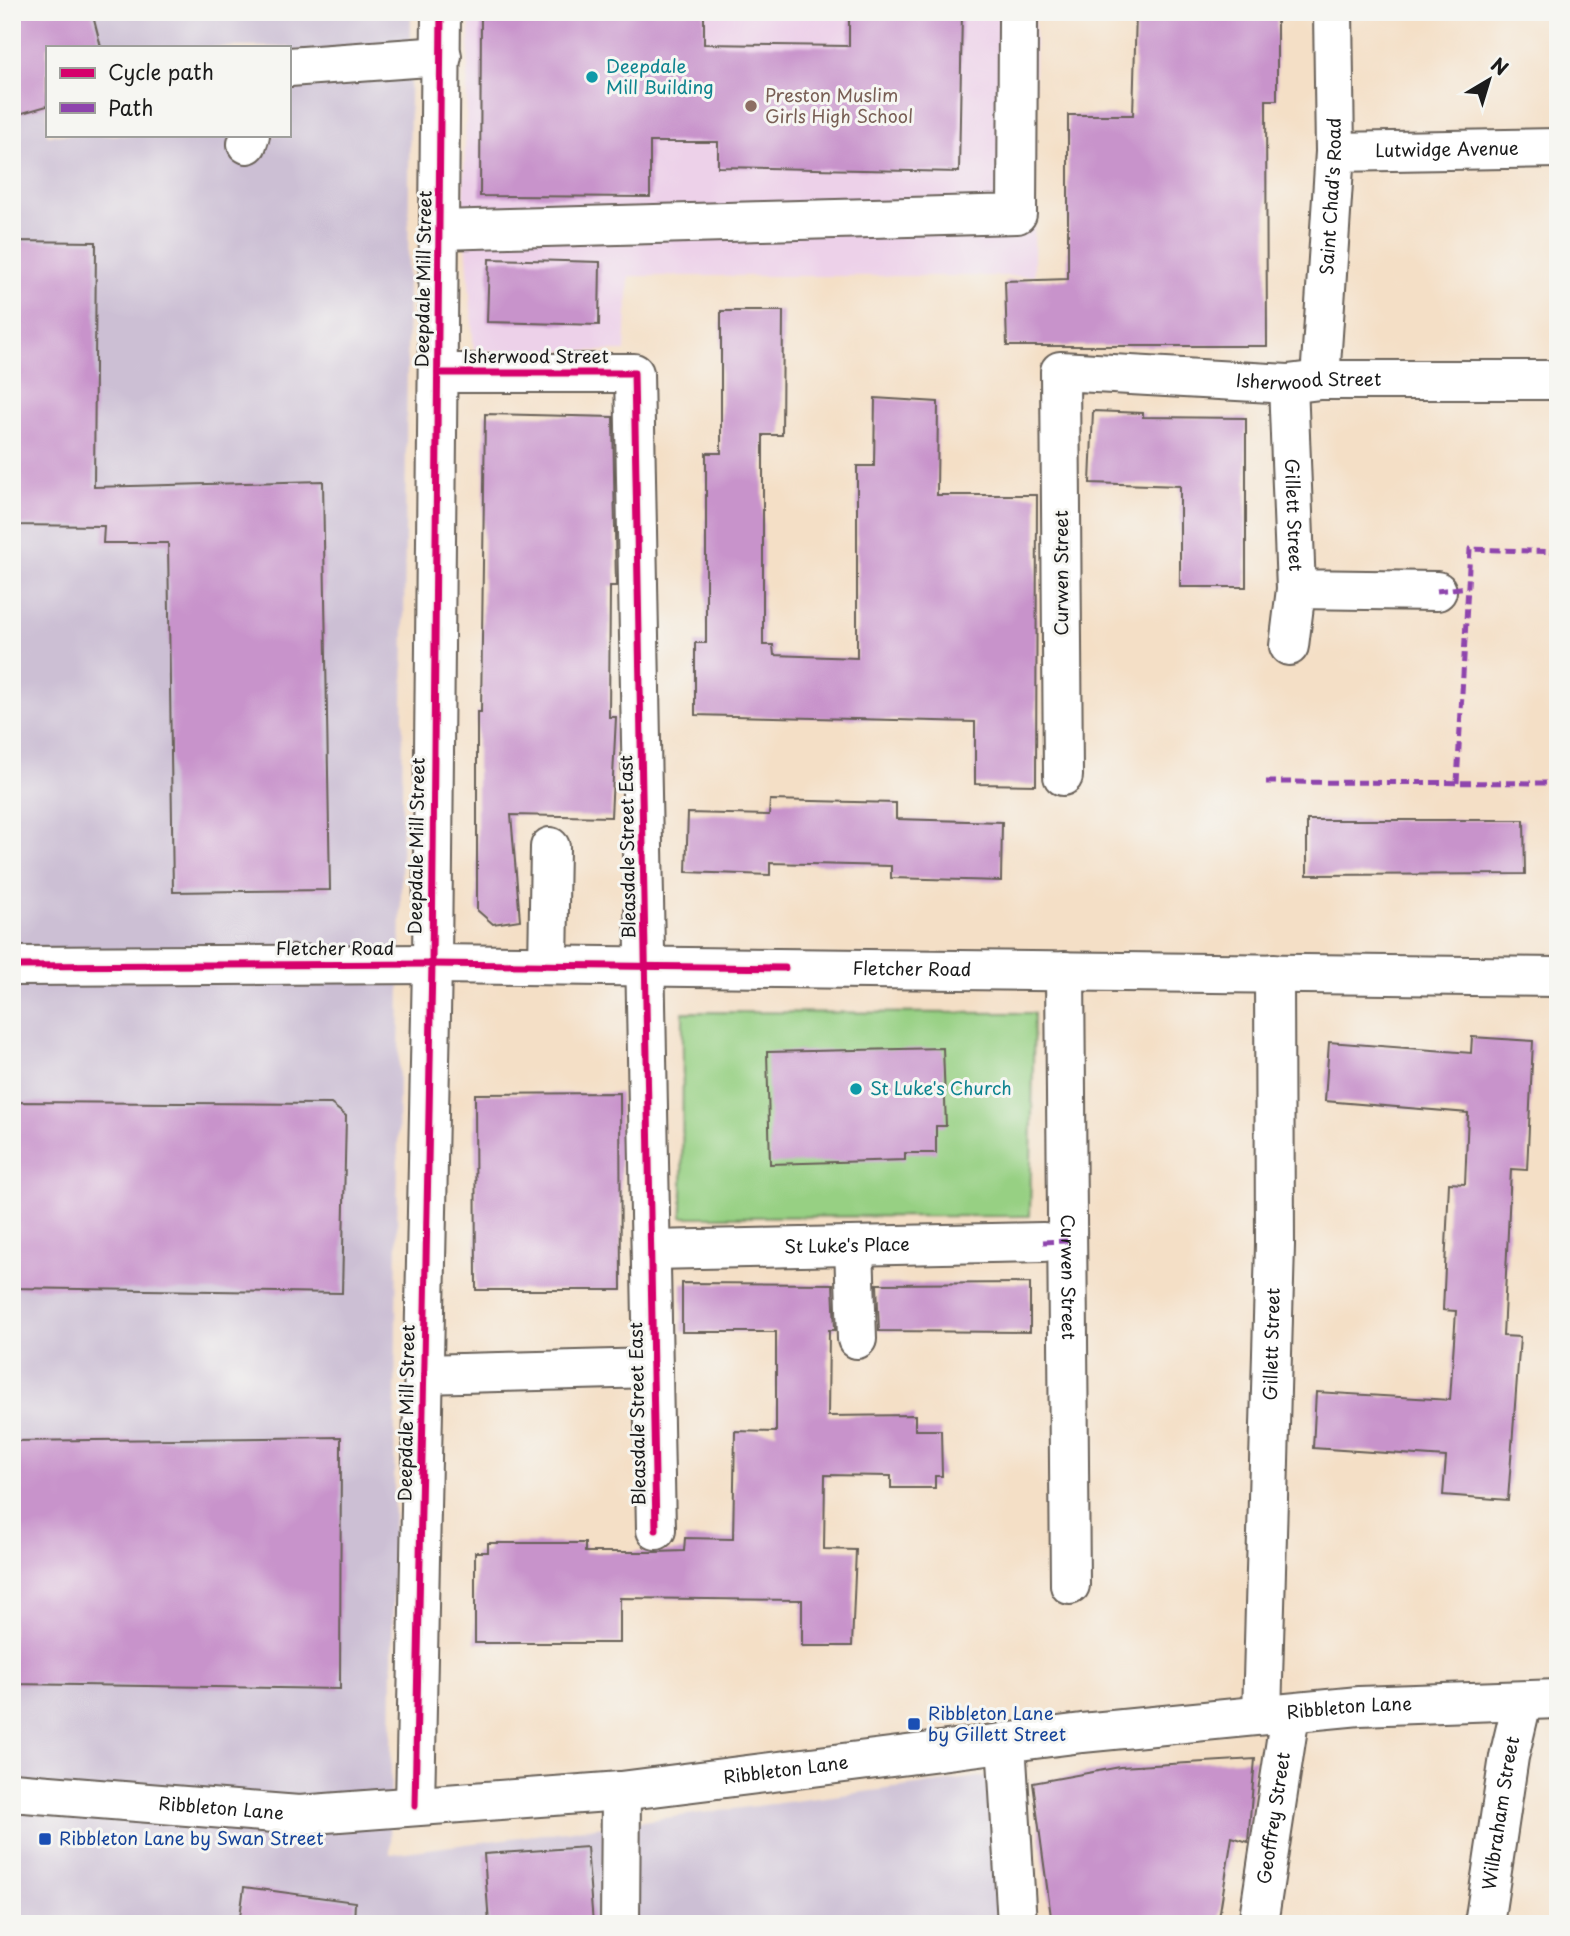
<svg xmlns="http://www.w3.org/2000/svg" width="1570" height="1936" font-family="'Playpen Sans',sans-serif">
<rect width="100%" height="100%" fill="#f6f6f2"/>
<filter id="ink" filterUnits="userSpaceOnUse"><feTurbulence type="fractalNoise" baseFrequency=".0143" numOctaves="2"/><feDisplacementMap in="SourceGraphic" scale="14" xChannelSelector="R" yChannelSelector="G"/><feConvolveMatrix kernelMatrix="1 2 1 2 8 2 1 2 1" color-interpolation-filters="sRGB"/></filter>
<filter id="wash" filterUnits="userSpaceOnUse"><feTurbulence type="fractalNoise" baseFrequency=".00686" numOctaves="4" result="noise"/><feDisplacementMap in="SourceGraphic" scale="28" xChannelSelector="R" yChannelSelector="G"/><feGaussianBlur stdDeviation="1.57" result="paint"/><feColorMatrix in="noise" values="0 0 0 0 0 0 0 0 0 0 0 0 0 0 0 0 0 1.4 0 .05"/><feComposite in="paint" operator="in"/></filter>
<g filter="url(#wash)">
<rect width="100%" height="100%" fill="#f4dfc6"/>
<path fill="#edd1e9" d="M 470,12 L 1035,12 L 1034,276 L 629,276 L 625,351 L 474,351 L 463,199 Z"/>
<path fill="#ccbfd4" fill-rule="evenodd" d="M 12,12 L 411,12 L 390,1854 L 994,1775 L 1005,1924 L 12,1924 ZM 47,47 L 289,47 L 289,135 L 47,135 Z"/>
<path fill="#97d083" stroke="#5a7650" stroke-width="2" d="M 683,1012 L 1034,1013 L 1030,1216 L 682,1217 Z"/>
<g id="blocks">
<g fill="#c893cb">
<path d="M 12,12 L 92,12 L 101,47 L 47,47 L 47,106 L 12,116 Z"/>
<path d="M 481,12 L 704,12 L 704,44 L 849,46 L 849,12 L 962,12 L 959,172 L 718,167 L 718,142 L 650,142 L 650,197 L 480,196 Z"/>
<path d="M 1136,12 L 1277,12 L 1277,100 L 1266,100 L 1267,346 L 1007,346 L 1005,281 L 1068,279 L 1068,115 L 1133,115 Z"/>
<path d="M 12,241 L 96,242 L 94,487 L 323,481 L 330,890 L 173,892 L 168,543 L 103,543 L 104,526 L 12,525 Z"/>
<path d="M 489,259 L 600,262 L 599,325 L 487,322 Z"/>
<path d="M 721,311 L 783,311 L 782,435 L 763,435 L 763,645 L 773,645 L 774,655 L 857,658 L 857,466 L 874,466 L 875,398 L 938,402 L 937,495 L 1037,495 L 1036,785 L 975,784 L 975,722 L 695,715 L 695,643 L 706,643 L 706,453 L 721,453 Z"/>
<path d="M 1093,411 L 1143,413 L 1143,417 L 1246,418 L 1246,587 L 1180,587 L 1180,486 L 1090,483 Z"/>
<path d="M 485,414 L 613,417 L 616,586 L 610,586 L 609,717 L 616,717 L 611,817 L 511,815 L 520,920 L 493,924 L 477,910 L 477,712 L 481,712 Z"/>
<path d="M 770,800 L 896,803 L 896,819 L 1002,822 L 1001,881 L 891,878 L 891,866 L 770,863 L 770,875 L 686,872 L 688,813 L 769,815 Z"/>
<path d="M 1307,820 L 1524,820 L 1525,874 L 1307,875 Z"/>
<path d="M 1472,1037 L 1533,1041 L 1527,1170 L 1511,1169 L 1503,1336 L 1520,1337 L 1508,1500 L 1443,1495 L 1446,1457 L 1313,1448 L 1316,1392 L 1450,1400 L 1456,1311 L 1443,1310 L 1449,1183 L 1465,1184 L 1468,1113 L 1325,1101 L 1329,1042 L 1471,1053 Z"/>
<path d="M 943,1048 L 946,1126 L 936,1126 L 936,1153 L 905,1153 L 905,1160 L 770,1164 L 767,1052 Z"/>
<path d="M 620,1093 L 621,1290 L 476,1290 L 475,1094 Z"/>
<path d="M 12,1102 L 331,1104 L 346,1116 L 342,1293 L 12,1288 Z"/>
<path d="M 682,1283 L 833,1284 L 835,1330 L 829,1330 L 828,1416 L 915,1415 L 915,1430 L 941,1430 L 942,1476 L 935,1476 L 935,1488 L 891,1488 L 891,1476 L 825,1475 L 824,1549 L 856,1550 L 852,1646 L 802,1646 L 802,1600 L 620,1598 L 620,1643 L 475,1643 L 475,1552 L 488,1552 L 488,1543 L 585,1543 L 585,1552 L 656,1552 L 684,1551 L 685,1538 L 733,1539 L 735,1431 L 776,1432 L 776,1332 L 682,1332 Z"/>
<path d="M 1030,1283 L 1030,1332 L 879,1331 L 877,1284 Z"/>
<path d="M 341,1437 L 340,1689 L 12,1684 L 12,1441 Z"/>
<path d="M 1255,1759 L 1248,1842 L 1232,1837 L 1218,1924 L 1052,1924 L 1033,1783 L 1120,1767 Z"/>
<path d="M 587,1847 L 593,1924 L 489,1924 L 484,1854 Z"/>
<path d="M 244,1887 L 355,1902 L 354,1924 L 239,1924 Z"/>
</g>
</g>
</g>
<g filter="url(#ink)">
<use href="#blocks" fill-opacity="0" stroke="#686058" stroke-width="2"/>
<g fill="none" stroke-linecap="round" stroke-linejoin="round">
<g stroke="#686058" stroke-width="42">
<g id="minor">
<path d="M 289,67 L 442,56"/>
<path d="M 247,144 L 250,135"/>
<path id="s1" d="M 1335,152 L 1558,148"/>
<path d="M 440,230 L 1017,214 L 1018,21"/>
<path d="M 438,373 L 634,373 L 656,1530"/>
<path id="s2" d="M 1320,380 L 1335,152 L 1333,12"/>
<path id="s3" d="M 1288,384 L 1296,589 L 1437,591"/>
<path d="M 1289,646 L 1296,589"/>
<path id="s4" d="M 1063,776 L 1060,371 L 1288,384 L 1320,380 L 1558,380"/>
<path d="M 548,965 L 550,847"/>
<path id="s5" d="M 12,966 L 432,964 L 1558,977"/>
<path id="s6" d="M 1065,971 L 1070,1585"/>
<path d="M 854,1246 L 857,1339"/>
<path id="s7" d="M 651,1250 L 1043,1242"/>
<path d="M 423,1374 L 653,1368"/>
<path id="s8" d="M 1262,1715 L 1275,1245 L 1274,973"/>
<path d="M 1006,1742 L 1017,1924"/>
<path d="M 415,1806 L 432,964 L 441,12"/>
<path d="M 620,1924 L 621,1791"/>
<path id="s9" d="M 1258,1924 L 1290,1714"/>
<path id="s10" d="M 1484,1924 L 1509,1757 L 1522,1702"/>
</g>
</g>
<g stroke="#686058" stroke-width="42">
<g id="major">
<path id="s11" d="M 12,1792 L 299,1815 L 621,1791 L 1082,1733 L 1359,1706 L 1558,1699"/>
</g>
</g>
<use href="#minor" stroke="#fff" stroke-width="38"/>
<use href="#major" stroke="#fff" stroke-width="38"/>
<g stroke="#8e44ad" stroke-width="5" stroke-dasharray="10 5" stroke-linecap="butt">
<path d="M 1437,591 L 1468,587"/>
<path d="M 1266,782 L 1558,783"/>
<path d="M 1457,783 L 1470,549 L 1558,552"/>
<path d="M 1043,1242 L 1067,1241"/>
</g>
<g stroke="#f6f6f2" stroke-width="11">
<g id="cycleway">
<path d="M 438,373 L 634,373 L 656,1530"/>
<path d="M 12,966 L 432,964 L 785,968"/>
<path d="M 415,1806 L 432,964 L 441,12"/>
</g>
</g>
<use href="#cycleway" stroke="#d6006c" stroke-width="7"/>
</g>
</g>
<g fill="#0f9aa8" stroke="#f6f6f2" stroke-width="2.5">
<circle cx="592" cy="77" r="7"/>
<circle cx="856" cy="1089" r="7"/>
</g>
<circle fill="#8d6e63" stroke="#f6f6f2" stroke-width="2.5" cx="751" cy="106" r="7"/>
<g fill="#1a4fb4" stroke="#f6f6f2" stroke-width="2.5">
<rect x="907" y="1717" width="14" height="14" rx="3.5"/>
<rect x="38" y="1832" width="14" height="14" rx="3.5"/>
</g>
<g text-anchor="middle" stroke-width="6" stroke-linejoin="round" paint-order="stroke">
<g font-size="18" fill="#0d838f" stroke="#f6f6f2" text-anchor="start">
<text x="606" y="73">Deepdale<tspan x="606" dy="21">Mill Building</tspan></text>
<text x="870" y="1095">St Luke's Church</text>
</g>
<g font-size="18" fill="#785e54" stroke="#f6f6f2" text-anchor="start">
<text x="765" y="102">Preston Muslim<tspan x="765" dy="21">Girls High School</tspan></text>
</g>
<g font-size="18" fill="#1c1c1c" stroke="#f6f6f2">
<text dy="6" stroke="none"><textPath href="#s1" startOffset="112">Lutwidge Avenue</textPath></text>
<text dy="6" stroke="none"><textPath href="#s2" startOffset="184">Saint Chad's Road</textPath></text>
<text transform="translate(424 279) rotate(-89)" y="6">Deepdale Mill Street</text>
<text x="536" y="363">Isherwood Street</text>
<text dy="6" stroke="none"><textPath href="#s4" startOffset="654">Isherwood Street</textPath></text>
<text dy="6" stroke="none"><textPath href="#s3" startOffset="131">Gillett Street</textPath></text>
<text transform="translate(1062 573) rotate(-90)" y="6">Curwen Street</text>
<text transform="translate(417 846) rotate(-89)" y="6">Deepdale Mill Street</text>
<text transform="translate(628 847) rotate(-91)" y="6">Bleasdale Street East</text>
<text x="335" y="955">Fletcher Road</text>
<text dy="6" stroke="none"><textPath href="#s5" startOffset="900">Fletcher Road</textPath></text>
<text dy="6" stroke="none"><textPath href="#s7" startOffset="196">St Luke's Place</textPath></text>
<text dy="6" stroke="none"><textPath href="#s6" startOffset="306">Curwen Street</textPath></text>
<text dy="6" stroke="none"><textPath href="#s8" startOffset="371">Gillett Street</textPath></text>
<text transform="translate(407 1413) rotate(-89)" y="6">Deepdale Mill Street</text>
<text transform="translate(638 1414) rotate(-91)" y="6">Bleasdale Street East</text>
<text dy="6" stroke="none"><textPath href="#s11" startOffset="1344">Ribbleton Lane</textPath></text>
<text dy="6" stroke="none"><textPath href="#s11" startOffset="777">Ribbleton Lane</textPath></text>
<text dy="6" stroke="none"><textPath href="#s11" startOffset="210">Ribbleton Lane</textPath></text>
<text dy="6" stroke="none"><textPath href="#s10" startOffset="112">Wilbraham Street</textPath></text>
<text dy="6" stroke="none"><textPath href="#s9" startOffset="107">Geoffrey Street</textPath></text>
</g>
<g font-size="18" fill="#164399" stroke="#f6f6f2" text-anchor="start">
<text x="928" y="1720">Ribbleton Lane<tspan x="928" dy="21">by Gillett Street</tspan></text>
<text x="59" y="1845">Ribbleton Lane by Swan Street</text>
</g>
</g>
<rect width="1570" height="1936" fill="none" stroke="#f6f6f2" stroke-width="42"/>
<rect x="46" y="46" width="245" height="91" fill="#f6f6f2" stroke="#9f9f9c" stroke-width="2"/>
<rect x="60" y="68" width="35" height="10" fill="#d6006c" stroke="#9f9f9c" stroke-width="2"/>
<text x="108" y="80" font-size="21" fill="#1c1c1c">Cycle path</text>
<rect x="60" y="103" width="35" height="10" fill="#8e44ad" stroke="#9f9f9c" stroke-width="2"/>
<text x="108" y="116" font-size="21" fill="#1c1c1c">Path</text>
<g transform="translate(1489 80) rotate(38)" stroke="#f6f6f2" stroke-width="5" paint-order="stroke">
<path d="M0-5L12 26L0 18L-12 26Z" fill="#1c1c1c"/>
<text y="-10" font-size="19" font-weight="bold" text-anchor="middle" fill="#1c1c1c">N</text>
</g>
</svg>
